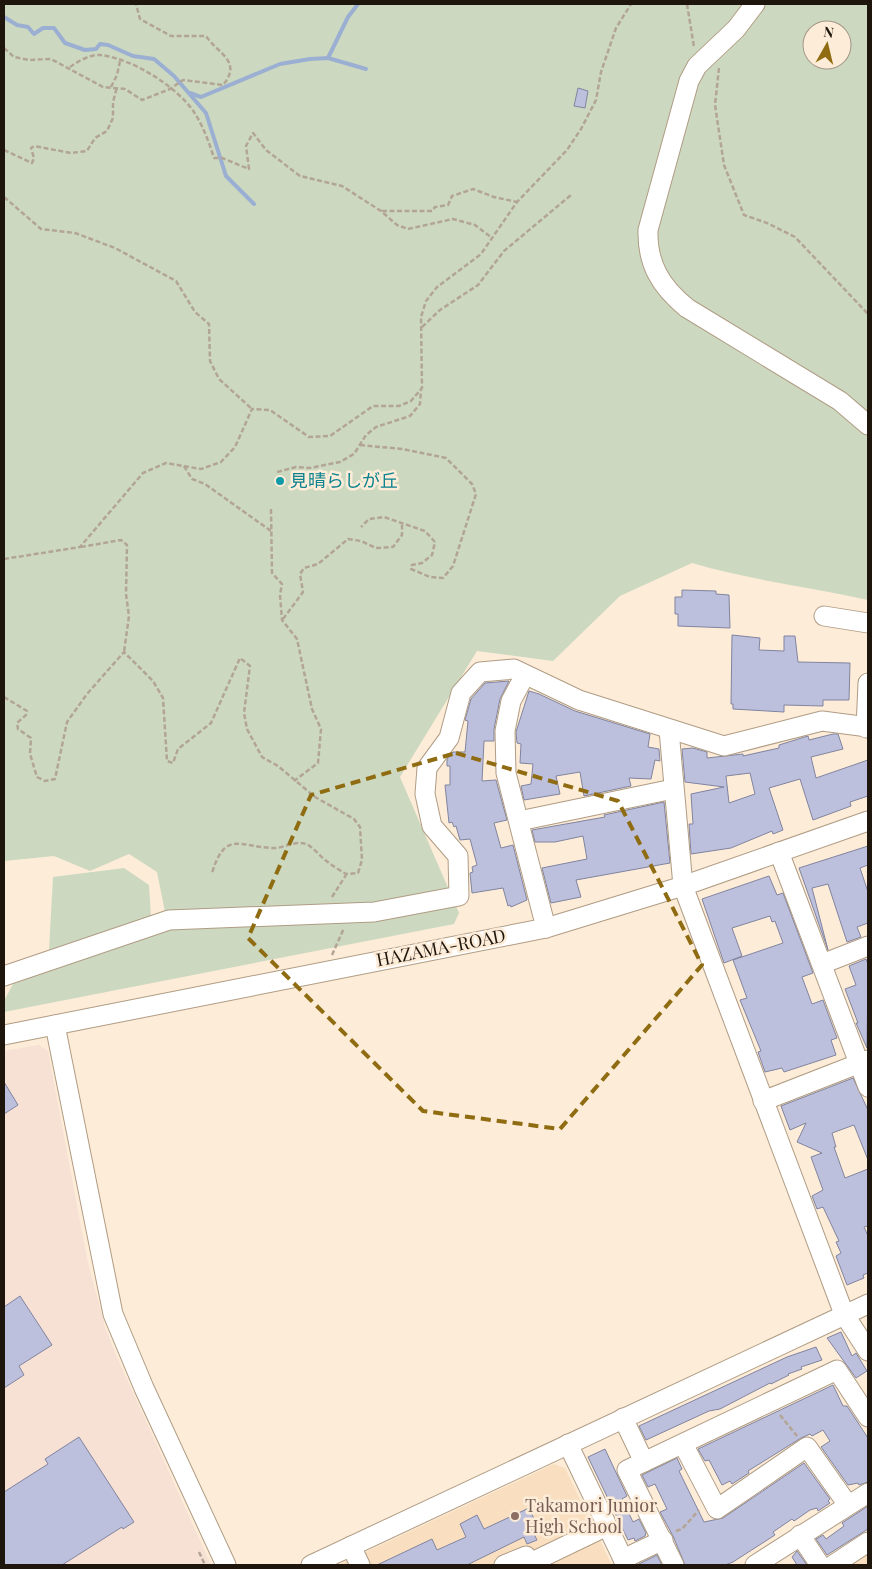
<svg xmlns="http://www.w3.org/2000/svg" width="872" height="1569" font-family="'Playfair Display','Noto Sans JP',serif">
<rect width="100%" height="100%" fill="#fdecd8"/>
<g fill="#f9dfbf">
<path d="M 554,1464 L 565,1468 L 612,1565 L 338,1565 Z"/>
<path d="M 868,1550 L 868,1565 L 845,1565 Z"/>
</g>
<path fill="#f7e0d4" d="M 39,1045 L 48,1051 L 87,1259 L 106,1330 L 116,1355 L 211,1565 L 4,1565 L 4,1051 Z"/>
<g fill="#ccd9c0" fill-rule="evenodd">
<path d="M 4,4 L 868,4 L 868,600 C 810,587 749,580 692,563 L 620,596 L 553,661 L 477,651 L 400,777 L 459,913 L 454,924 L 4,1012 L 4,1001 L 14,982 L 168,927 L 157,872 L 129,854 L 90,871 L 54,856 L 4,861 ZM 812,30 L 842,30 L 842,60 L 812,60 Z"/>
<path d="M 124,868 L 149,885 L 151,918 L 49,950 L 53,877 Z"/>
</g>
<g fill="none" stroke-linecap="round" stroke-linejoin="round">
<g stroke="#9bafd2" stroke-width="4">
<path d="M 4,17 L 17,25 L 28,27 L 34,34 L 43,28 L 54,28 L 65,43 L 85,50 L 96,49 L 100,44 L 108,45 L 133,56 L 154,59 L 174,76 L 206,113 L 226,176 L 254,204"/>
<path d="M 328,58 L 348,17 L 358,4"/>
<path d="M 190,93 L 201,97 L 280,64 L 310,59 L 328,58 L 366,69"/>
</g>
</g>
<g fill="#bdc0dd" stroke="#81849f" fill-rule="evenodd">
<path d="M 578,88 L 588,91 L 585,108 L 574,106 Z"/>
<path d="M 682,590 L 716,591 L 716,594 L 729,595 L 730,628 L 678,626 L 678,614 L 675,614 L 675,597 L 682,597 Z"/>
<path d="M 732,635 L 760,638 L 759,650 L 784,651 L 784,636 L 795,636 L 798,662 L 850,663 L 849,700 L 823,700 L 823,706 L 784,705 L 784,712 L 733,709 L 733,704 L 731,704 Z"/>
<path d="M 509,681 L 500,699 L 494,729 L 494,741 L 484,741 L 482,781 L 496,780 L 507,820 L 494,823 L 501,848 L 513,845 L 527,900 L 511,907 L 510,905 L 508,906 L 503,888 L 472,893 L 470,873 L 473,872 L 472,867 L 477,865 L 470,839 L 460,840 L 456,826 L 454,827 L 452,822 L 449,823 L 445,785 L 450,785 L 450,766 L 447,766 L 447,759 L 453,752 L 465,752 L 468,721 L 465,720 L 471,699 L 485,683 Z"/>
<path d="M 529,691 L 539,694 L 575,711 L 650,734 L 648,747 L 659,749 L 660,761 L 655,760 L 651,779 L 629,778 L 631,786 L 584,796 L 580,772 L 556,776 L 560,794 L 524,800 L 521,786 L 531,784 L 533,764 L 520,763 L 521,744 L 517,743 L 516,732 Z"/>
<path d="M 833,734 L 838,734 L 843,749 L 811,757 L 816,778 L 868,760 L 868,796 L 850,802 L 851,806 L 813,820 L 800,779 L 769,788 L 783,830 L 773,834 L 772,831 L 731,848 L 691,854 L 689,824 L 693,824 L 691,794 L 724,787 L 685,782 L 682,749 L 693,748 L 707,752 L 707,758 L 743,754 L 743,756 L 779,748 L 779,745 L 808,736 L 809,740 ZM 750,773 L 755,794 L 729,803 L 726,776 Z"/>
<path d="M 664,802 L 670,863 L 576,880 L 581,897 L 551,903 L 542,868 L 587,859 L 583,836 L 555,842 L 535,842 L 532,830 L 605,817 L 604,815 Z"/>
<path d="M 868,846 L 868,865 L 860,868 L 868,892 L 868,923 L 857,927 L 861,937 L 847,942 L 828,884 L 812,888 L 828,950 L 799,868 Z"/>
<path d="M 769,876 L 777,895 L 783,893 L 813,973 L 802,977 L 812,1004 L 823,1000 L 837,1038 L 831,1040 L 836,1055 L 784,1072 L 782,1068 L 765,1072 L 758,1052 L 761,1051 L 740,1000 L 747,998 L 733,960 L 783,943 L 775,921 L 772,922 L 770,916 L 732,928 L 742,956 L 724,963 L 702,899 Z"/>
<path d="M 866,959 L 868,964 L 867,1048 L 856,1023 L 858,1023 L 845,989 L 856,985 L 849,966 Z"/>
<path d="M 853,1078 L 868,1110 L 868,1160 L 854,1125 L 832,1133 L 836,1147 L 834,1147 L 845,1178 L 868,1169 L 868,1226 L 864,1227 L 868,1236 L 868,1273 L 863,1275 L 864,1278 L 847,1285 L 836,1256 L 841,1253 L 836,1242 L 839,1241 L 823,1207 L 817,1209 L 812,1196 L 823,1190 L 811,1157 L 822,1153 L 797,1142 L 806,1123 L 790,1130 L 781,1106 Z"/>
<path d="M 4,1082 L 18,1105 L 4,1114 Z"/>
<path d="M 20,1296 L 52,1345 L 19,1366 L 24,1375 L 4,1388 L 4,1307 Z"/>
<path d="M 841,1332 L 852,1356 L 856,1353 L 867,1371 L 856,1378 L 827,1338 Z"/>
<path d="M 816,1347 L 822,1360 L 801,1367 L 802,1369 L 788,1374 L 789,1375 L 771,1384 L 770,1383 L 720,1409 L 709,1411 L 646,1440 L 639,1426 L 787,1357 Z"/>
<path d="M 833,1385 L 843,1406 L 847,1406 L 868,1438 L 868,1482 L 859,1485 L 858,1483 L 848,1485 L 821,1447 L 830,1441 L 823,1430 L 812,1436 L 810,1434 L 801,1438 L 748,1471 L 749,1473 L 732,1484 L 730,1481 L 722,1485 L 709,1460 L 705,1461 L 698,1449 Z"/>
<path d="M 79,1437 L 134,1522 L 123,1529 L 122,1527 L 62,1565 L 4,1565 L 4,1492 L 48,1464 L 45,1459 Z"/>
<path d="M 605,1449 L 627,1496 L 622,1499 L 633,1522 L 639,1519 L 646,1533 L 645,1536 L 635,1541 L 634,1538 L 628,1540 L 588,1457 Z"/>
<path d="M 677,1458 L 682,1469 L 679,1471 L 704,1522 L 723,1518 L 804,1463 L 830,1499 L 828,1501 L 830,1503 L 818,1511 L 817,1508 L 810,1510 L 794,1521 L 792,1519 L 773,1532 L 775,1535 L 733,1562 L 725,1565 L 685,1565 L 673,1536 L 660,1512 L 667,1509 L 655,1484 L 648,1487 L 642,1475 Z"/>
<path d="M 868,1506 L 868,1529 L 827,1555 L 816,1539 L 823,1535 L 826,1539 L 844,1526 L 842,1523 Z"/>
<path d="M 529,1508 L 536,1523 L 530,1526 L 537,1540 L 527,1544 L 524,1537 L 467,1565 L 377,1565 L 432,1539 L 437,1550 L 466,1537 L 460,1524 L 477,1515 L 484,1529 Z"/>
<path d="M 797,1551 L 807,1565 L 797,1565 L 792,1557 Z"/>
<path d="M 657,1555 L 662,1565 L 637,1565 Z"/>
</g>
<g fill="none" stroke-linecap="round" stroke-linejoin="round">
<g stroke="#b09c84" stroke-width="21">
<g id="minor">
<path d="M 755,4 L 736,29 L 697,66 L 689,81 L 648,230 C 647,264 661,287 687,308 L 840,401 L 868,425"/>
<path d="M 824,616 L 868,623"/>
<path d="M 525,675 L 511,701 L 505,731 L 506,773 L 546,928"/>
<path d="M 866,728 L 868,683"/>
<path d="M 669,730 L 683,886 L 844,1314 L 868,1351"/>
<path d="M 519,821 L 673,789"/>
<path d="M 779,852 L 868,1087"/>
<path d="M 822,964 L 868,946"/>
<path d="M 4,976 L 169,920 L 374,912 L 459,896 L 458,856 L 432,826 L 425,794 L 427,768 L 449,738 L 461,693 L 480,672 L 514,669 L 579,700 L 724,746 L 822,721 L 868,727"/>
<path d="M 55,1025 L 113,1314 L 144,1388 L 226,1565"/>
<path d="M 4,1035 L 546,928 L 683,886 L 868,821"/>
<path d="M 763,1101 L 868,1060"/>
<path d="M 623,1418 L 644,1462"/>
<path d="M 568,1444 L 626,1565"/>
<path d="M 683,1444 L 717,1509 L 807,1447 L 848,1505"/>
<path d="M 800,1535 L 820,1565"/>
<path d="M 351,1546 L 360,1565"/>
<path d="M 623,1559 L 663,1540"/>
<path d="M 311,1565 L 868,1304"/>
<path d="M 504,1565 L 526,1556 L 530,1563 L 607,1526"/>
<path d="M 674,1565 L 627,1470 L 837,1370 L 868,1417"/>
<path d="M 755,1565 L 868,1493"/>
<path d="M 833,1565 L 868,1542"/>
</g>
</g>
<g stroke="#b3a595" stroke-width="2.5" stroke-dasharray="5 2.5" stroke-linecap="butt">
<path d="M 687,4 L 694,47"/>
<path d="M 4,48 L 14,57 L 29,60 L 51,59 L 103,87 L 125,89 L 142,100 L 170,89 L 183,80 L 223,85 C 243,61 217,53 206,36 L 171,36 L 140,19 L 136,4"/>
<path d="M 70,67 C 78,61 91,54 101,55 C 133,59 176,86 194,112 C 203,126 209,142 214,158 L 222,158 L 249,169 L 246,146 L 253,133 L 266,150 L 300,176 L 342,186 L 381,211 L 397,225 L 408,229 L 453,219 L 475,225 L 492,238"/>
<path d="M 719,68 L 715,105 L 724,165 L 744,215 L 767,223 L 795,237 L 868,314"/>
<path d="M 111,87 L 117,75 L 120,61"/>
<path d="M 4,150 L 32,163 L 34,158 L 31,148 L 34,146 L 71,153 L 87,151 L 95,138 L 107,131 L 113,118 L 113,102 L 117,87"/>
<path d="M 4,197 L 41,229 L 75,233 L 115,248 L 176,281 L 195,312 L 209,324 L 210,361 L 219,379 L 252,409"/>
<path d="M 382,211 L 432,211 L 435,207 L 448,205 L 452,196 L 473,189 L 494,197 L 517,202"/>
<path d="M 422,327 L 440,310 L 478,285 L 504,251 L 571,195"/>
<path d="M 360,445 L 402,449 L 446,458 L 472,484 L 476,494 L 453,566 L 443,578 L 430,577 L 411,569 L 412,565 L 422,563 L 432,555 L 435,542 L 425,531 L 384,517 L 369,519 L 361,527"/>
<path d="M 184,466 L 192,479 L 205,484 L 271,531"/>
<path d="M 277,472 L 296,467 L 310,468 L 340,462 L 354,454 L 366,435 L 376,427 L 410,416 L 420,404 L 421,390"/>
<path d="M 271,509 L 272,573 L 282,584 L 280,595 L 282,620 L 297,639 L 312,709 L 321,729 L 318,763 L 294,781"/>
<path d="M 81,547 L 121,540 L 127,545 L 126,594 L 129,616 L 124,652"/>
<path d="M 4,559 L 80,547 L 143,473 L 166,463 L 201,469 L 221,462 L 235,447 L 252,409 L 270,410 L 309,437 L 330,436 L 373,406 L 399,406 L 411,401 L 422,388 L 421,317 L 426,301 L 437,287 L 481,254 L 517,202 L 567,150 L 581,129 L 596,100 L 601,72 L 616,28 L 631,4"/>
<path d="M 283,619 L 303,592 L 300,574 L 304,568 L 318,564 L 348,539 L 361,541 L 376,548 L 393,547 L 402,535 L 402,523"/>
<path d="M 4,697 L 27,711 L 26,715 L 17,723 L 18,729 L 31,738 L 30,754 L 37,777 L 45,781 L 55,779 L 67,722 L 87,694 L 124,652 L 153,681 L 163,698 L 167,761 L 173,763 L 178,749 L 211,723 L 240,658 L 250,666 L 244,713 L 247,729 L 262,757 L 278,766 L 315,797 L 354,819 L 360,827 L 362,860 L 358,873 L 346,874 C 339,870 331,865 324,859 C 318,854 313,847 306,844 C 293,840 284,849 272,848 C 238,846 225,831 212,873"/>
<path d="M 332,897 L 346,875"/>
<path d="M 332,955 L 344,928"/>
<path d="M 780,1415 L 797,1436"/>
<path d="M 676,1531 L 682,1529 L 699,1510"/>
<path d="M 199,1552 L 205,1565"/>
</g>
<use href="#minor" stroke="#fff" stroke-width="19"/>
</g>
<path fill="none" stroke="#8f6c11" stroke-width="4" stroke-dasharray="10 6" stroke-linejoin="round" d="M 456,753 L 618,801 L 702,965 L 560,1129 L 423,1111 L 248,938 L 311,795 Z"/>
<circle fill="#0f9aa8" stroke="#fdecd8" stroke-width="2" cx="280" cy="481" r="5"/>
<circle fill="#8d6e63" stroke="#fdecd8" stroke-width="2" cx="515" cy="1516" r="5"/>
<g text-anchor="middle" stroke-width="5" stroke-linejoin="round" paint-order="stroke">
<g font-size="18" fill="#0d838f" stroke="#fdecd8" text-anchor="start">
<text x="290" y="487">見晴らしが丘</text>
</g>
<g font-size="18" fill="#1e160d" stroke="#fdecd8">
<text transform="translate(441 948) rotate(-11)" y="6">HAZAMA-ROAD</text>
</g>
<g font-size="18" fill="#785e54" stroke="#fdecd8" text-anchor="start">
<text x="525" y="1512">Takamori Junior<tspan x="525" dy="21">High School</tspan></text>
</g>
</g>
<rect width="872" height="1569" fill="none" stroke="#1e160d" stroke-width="10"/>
<g transform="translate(827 45) rotate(8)"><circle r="24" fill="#fdecd8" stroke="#a49687"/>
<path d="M0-4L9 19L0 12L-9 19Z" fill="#8f6c11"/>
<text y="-8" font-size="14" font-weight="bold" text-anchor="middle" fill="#1e160d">N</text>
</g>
</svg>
